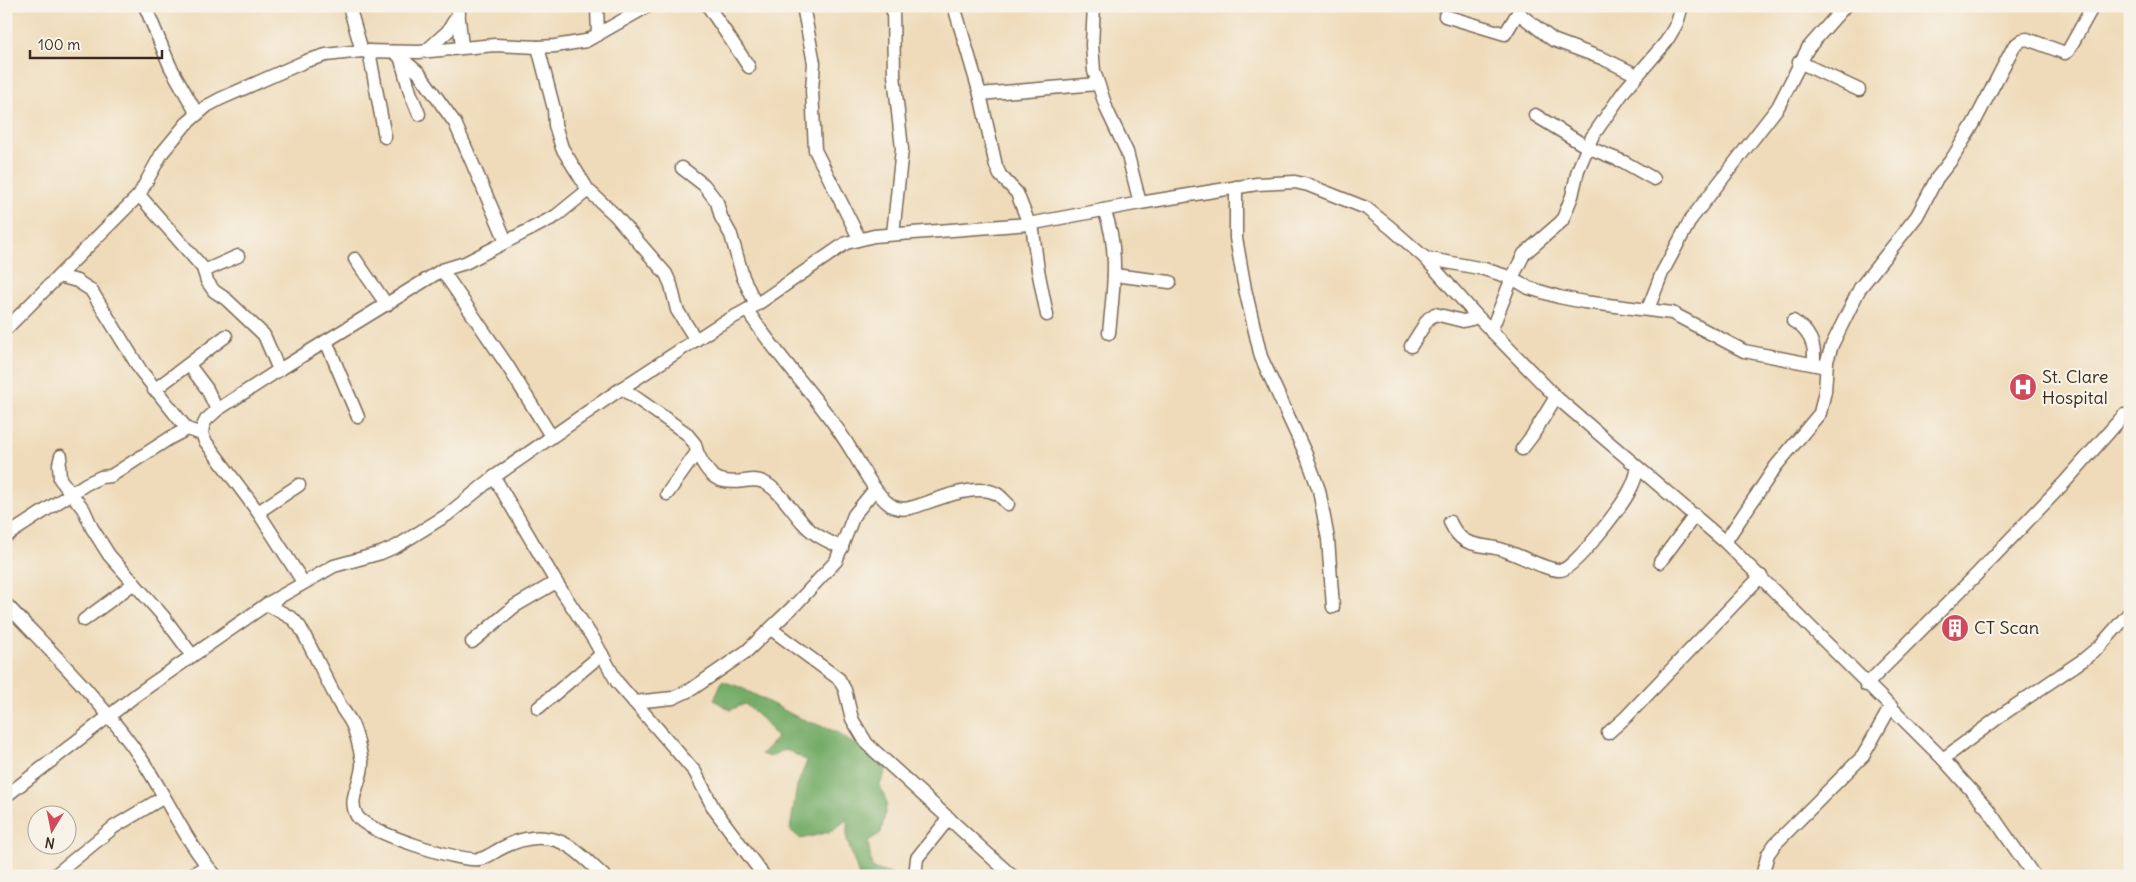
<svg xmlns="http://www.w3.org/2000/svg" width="2136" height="882" font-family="Delius,sans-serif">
<rect width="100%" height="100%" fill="#f7f3e8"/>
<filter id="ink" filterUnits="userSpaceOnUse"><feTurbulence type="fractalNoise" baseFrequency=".02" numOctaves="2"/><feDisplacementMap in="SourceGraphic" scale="10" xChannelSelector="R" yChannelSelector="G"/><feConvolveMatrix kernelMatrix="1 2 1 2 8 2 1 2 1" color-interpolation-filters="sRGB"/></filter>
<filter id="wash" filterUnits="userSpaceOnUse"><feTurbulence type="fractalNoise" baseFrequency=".0096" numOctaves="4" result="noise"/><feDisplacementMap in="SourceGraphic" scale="20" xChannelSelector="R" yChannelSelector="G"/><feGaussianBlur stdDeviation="1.12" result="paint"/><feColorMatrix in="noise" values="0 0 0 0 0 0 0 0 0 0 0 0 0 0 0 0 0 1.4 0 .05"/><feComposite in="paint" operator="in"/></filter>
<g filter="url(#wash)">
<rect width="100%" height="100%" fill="#efdbba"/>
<path fill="#75ac68" stroke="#586b43" d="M 722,681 L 740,687 L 797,717 L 837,732 L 852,743 L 876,753 L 888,765 L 880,785 L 887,803 L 881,833 L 868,841 L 872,868 L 898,876 L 859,876 L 847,840 L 847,819 L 833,831 L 801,839 L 790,830 L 797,786 L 807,761 L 786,749 L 769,757 L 761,754 L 777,738 L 763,720 L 745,704 L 730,710 L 714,700 Z"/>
</g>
<g filter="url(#ink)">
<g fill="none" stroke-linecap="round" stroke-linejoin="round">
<g stroke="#7a6855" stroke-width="15">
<g id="minor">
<path d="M 145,6 L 170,66 L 197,114"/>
<path d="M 349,6 L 362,51"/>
<path d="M 597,6 L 598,35"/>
<path d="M 708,6 L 749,67"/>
<path d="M 803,6 L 814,63 L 812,90 L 815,150 L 859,238"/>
<path d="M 954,6 L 980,94 L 996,166 L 1000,175 L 1017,193 L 1029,224"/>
<path d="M 1094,6 L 1092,45 L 1094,71 L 1107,110 L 1127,152 L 1140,203"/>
<path d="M 1519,6 L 1519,11 L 1522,16 L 1553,40 L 1604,59 L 1637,75"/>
<path d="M 458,10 L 462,47"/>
<path d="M 1445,16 L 1505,34 L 1519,11"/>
<path d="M 538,47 L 554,109 L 555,125 L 562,148 L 588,190 L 615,215 L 666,274 L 671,285 L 677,310 L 696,340"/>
<path d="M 369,51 L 385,137"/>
<path d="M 426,51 L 448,31 L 459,13"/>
<path d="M 394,52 L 419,73 L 455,123 L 506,241"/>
<path d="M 400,56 L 410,92 L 419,114"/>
<path d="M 1799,62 L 1859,90"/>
<path d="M 980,94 L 1097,84"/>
<path d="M 1535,115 L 1587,147 L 1624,162 L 1654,179"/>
<path d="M 682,168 L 704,185 L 717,202 L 721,217 L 731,235 L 743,277 L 756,305"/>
<path d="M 1236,187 L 1236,238 L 1245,289 L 1261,357 L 1307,457 L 1319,490 L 1328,539 L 1333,607"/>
<path d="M 139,195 L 203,268 L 207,281 L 214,291 L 226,299 L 264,335 L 279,370"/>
<path d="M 1104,210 C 1120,248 1113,292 1109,333"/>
<path d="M 1032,224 L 1038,270 L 1047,315"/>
<path d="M 893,234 L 902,149 L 894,75 L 893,6"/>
<path d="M 1425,258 L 1484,269 L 1512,278 L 1529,288 L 1559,297 L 1584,302 L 1672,313 L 1744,351 L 1826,367"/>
<path d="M 355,259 L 387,305"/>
<path d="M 442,270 L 507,365 L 551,436"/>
<path d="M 204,271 L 238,256"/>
<path d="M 1114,275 L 1170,282"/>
<path d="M 59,276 L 77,281 L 91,290 L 141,371 L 187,429 L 202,434"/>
<path d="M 1648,309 L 1662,273 L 1691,219 L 1778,107 L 1808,48 L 1845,6"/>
<path d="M 747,310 C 779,360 823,402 853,453 C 862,467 878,500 894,507 C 904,511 914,507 923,504 C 942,497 979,483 997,494 C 1001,496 1004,501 1008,504"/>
<path d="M 1793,321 C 1809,330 1817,346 1813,364"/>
<path d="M 6,329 L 139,195 L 162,153 L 186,124 L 207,106 L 220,99 L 306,61 L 326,55 L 362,51 L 419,52 L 495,45 L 538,47 L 555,46 L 586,41 L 648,6"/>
<path d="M 1491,331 L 1512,278 L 1524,254 L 1562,221 L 1572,196 L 1578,170 L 1592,137 L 1624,91 L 1666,42 L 1677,23 L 1682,6"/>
<path d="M 326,341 L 358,417"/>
<path d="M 1411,346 L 1428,319 L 1435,314 L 1463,321 L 1472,319 L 1475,314"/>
<path d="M 189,365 L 207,389 L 217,410"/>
<path d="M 622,388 L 686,433 L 695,444 L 697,452 L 667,494"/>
<path d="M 154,390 L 226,336"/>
<path d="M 1522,449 L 1532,436 L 1556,397"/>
<path d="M 697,452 C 708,476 717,485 744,481 C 751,480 757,479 763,482 C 779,489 792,511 803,523 C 813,535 828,541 842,548"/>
<path d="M 61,456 L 59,464 L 60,479 L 84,510 L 92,528 L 109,555 L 163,616 L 192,655"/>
<path d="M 494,477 L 556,582 L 594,640 L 617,682 L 695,772 L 714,809 L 764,876"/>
<path d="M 258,512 L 299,485"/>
<path d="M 1450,522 C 1462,548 1476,543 1500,549 C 1516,553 1547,571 1561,570 C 1574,570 1624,503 1630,490 C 1634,483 1636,476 1638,468"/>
<path d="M 6,536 L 86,484 L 101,477 L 111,476 L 170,438 L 187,429"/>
<path d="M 1725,542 L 1776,466 L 1820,413 L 1825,391 L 1827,361 L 1832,345 L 1860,288 L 1917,216 L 1937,178 L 1952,159 L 1974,123 L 2014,46 L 2022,40 L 2027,39 L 2065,53 L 2068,51 L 2093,6"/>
<path d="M 1660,562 L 1695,515"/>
<path d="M 303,582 L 258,512 L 205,441 L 202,434 L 203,426 L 206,420 L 217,410 L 279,370 L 442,270 L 465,263 L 556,216 L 588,190"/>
<path d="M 6,604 C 54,655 105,704 144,763 C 168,800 186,843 216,876"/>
<path d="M 267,604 L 293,619 L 300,627 C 314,653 326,679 340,705 C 344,712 349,718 352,724 C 357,735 360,750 362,761 C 364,780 346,798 357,816 C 366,832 462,863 480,859 C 488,857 494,852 500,849 C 517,840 533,835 551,839 C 571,842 589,863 604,876"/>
<path d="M 84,620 L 133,584"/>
<path d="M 771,629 L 839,679 L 845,690 L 852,719 L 867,744 L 1012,876"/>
<path d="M 472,642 L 515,606 L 556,582"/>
<path d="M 1866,685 L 1975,576 L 2064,483 L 2124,415"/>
<path d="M 634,702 L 673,698 L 692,689 L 747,651 L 796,604 L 836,561 L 854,515 L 875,489"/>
<path d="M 538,708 L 602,654"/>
<path d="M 1608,733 L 1626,717 L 1761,576"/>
<path d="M 1943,759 L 2003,714 L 2083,660 L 2100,646 L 2130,612"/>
<path d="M 6,796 L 136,695 L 267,604 L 334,566 L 381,553 L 397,546 L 447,515 L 494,477 L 622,388 L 717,326 L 756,305 L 846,243 L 874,236 L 1029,224 L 1140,203 L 1257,184 L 1295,182 L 1308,185 L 1366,208 L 1391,228 L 1425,258 L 1475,314 L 1556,397 L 1725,542 L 1943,759 L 1987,808 L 2034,876"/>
<path d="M 54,876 L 114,827 L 164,797"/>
<path d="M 189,876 L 207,866"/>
<path d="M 915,876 L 917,858 L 949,818"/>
<path d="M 1762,876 L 1768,854 L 1775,844 L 1863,756 L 1891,706"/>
</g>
</g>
<use href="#minor" stroke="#fff" stroke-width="12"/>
</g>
</g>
<defs>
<g id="hospital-disc" transform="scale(1.4375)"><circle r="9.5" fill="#d1495b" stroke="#f7f3e8"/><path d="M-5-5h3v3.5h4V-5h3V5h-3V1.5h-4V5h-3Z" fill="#fff"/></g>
<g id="building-disc" transform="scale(1.4375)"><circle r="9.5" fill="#d1495b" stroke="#f7f3e8"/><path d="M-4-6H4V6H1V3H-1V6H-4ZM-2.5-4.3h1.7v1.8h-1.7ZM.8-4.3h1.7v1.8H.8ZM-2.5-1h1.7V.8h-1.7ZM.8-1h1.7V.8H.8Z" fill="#fff"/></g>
</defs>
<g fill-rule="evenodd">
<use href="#hospital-disc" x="2023" y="387"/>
<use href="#building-disc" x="1955" y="628"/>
</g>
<g text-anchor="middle" stroke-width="4.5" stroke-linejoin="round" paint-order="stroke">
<g font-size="18" fill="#3b2a1e" stroke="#f7f3e8" text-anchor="start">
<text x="2042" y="383">St. Clare<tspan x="2042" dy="21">Hospital</tspan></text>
<text x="1974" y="634">CT Scan</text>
</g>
</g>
<rect width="2136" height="882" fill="none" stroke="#f7f3e8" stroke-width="25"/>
<g transform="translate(52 830) rotate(190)"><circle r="24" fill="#f7f3e8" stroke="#aca397"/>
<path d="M0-4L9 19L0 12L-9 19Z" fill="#d1495b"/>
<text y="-8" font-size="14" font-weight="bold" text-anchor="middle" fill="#3b2a1e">N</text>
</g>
<path d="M30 50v8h132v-8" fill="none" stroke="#3b2a1e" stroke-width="2.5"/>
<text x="38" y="50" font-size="15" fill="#3b2a1e" stroke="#f7f3e8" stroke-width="4" paint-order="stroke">100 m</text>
</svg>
